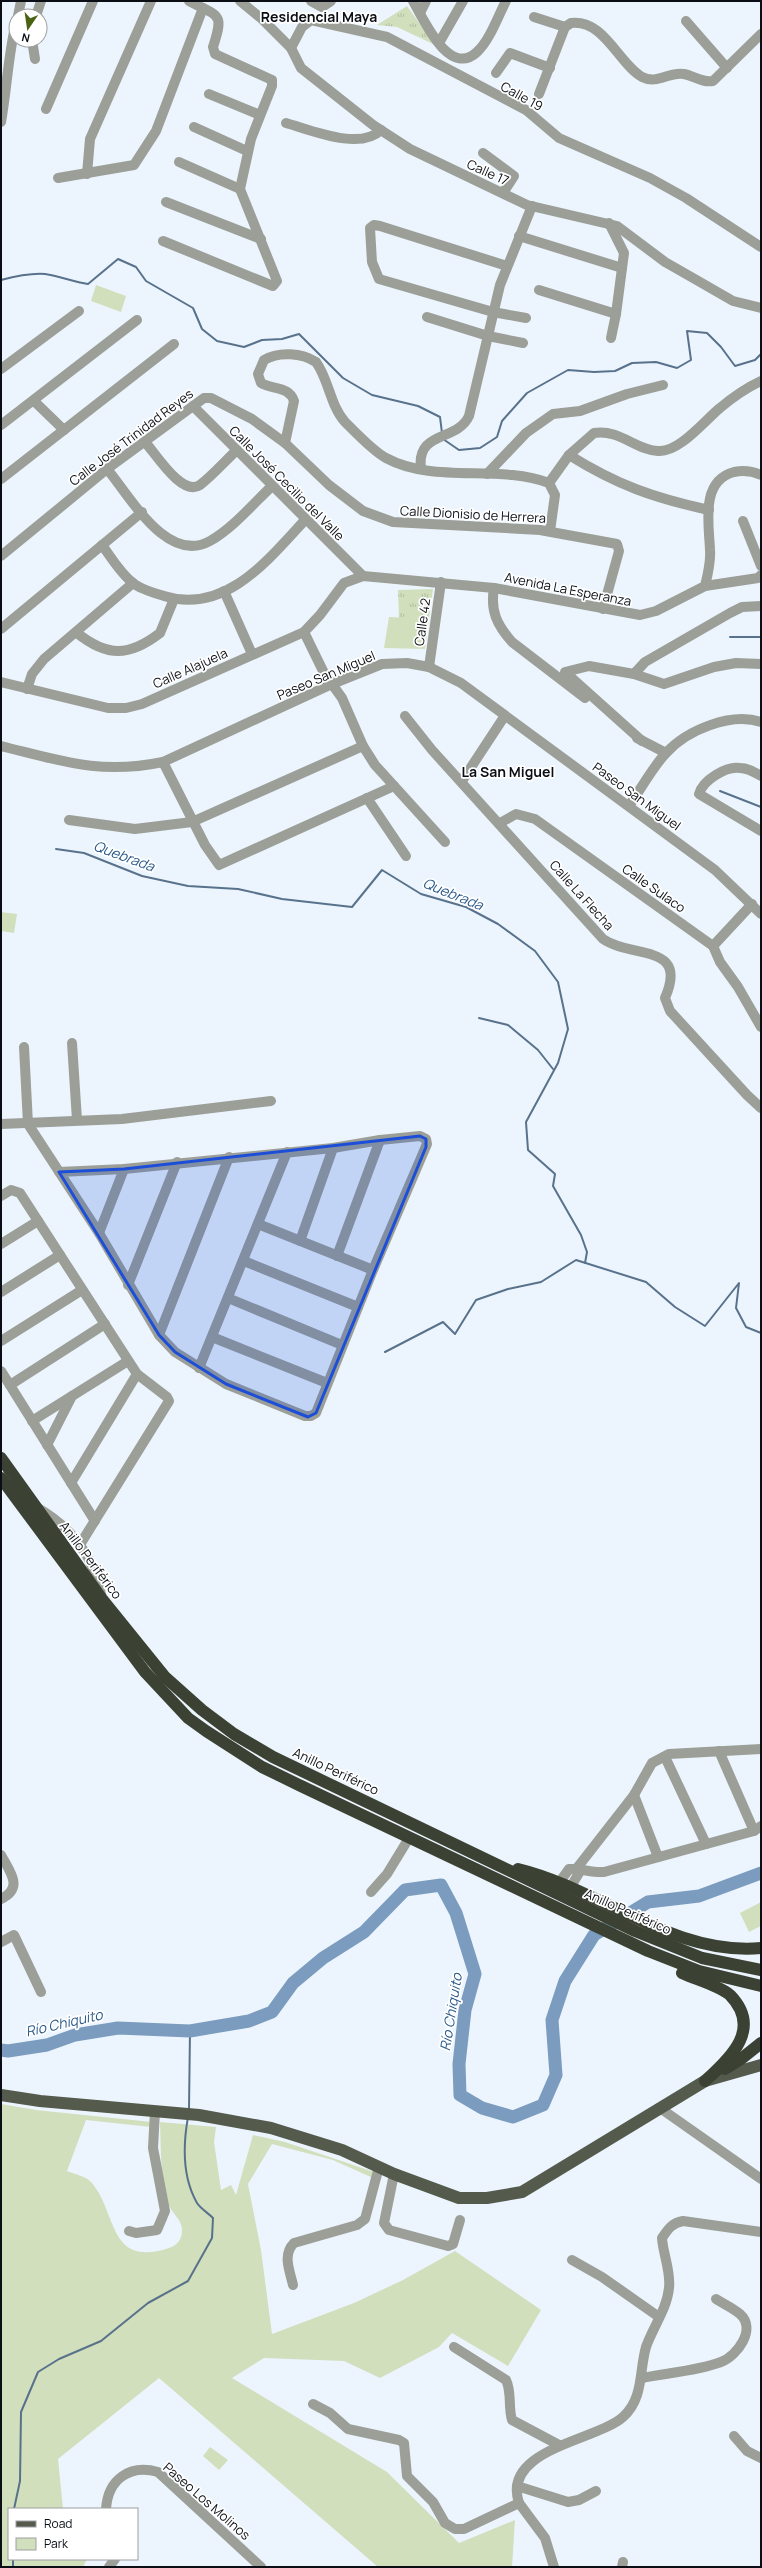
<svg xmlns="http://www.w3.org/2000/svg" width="762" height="2568" font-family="Manrope,sans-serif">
<defs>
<pattern id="park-tufts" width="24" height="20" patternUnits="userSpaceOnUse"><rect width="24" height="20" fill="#d1dfbd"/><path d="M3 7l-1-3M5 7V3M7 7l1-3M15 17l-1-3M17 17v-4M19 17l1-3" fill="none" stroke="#b2bea2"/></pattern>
</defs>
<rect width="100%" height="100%" fill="#ecf5fe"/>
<g fill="#d1dfbd">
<path d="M 96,285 L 126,296 L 121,312 L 91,301 Z"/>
<path d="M 389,617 L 429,619 L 425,649 L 384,648 Z"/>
<path d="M 1,912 L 17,914 L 14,933 L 1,931 Z"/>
<path d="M 761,1902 L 761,1926 L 749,1932 L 740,1913 Z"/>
<path d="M 1,2104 L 36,2110 L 152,2122 L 151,2127 L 86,2120 L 67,2171 C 74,2174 86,2176 91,2182 C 118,2212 107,2268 169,2248 C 178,2245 182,2239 182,2230 C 182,2219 171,2213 168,2203 C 160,2178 161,2149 160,2122 L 216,2127 L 214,2142 L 221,2190 L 231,2185 L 236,2195 L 253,2135 L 285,2142 L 374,2172 L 373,2178 L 333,2160 L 272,2144 L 248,2184 L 261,2250 L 272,2334 L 354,2303 L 403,2280 L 455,2251 L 541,2310 L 508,2366 L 452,2333 L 439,2347 L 380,2378 L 344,2361 L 264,2358 L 232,2378 L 387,2472 L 459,2543 L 515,2520 L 512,2567 L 378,2567 L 159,2378 L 58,2459 L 63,2509 L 9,2509 L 9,2559 L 87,2559 L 83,2567 L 1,2567 Z"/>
<path d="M 210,2447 L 228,2460 L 219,2470 L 203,2456 Z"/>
</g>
<g fill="url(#park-tufts)">
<path d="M 407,6 L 435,45 L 397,27 L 377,25 Z"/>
<path d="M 433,589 L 429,619 L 399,618 L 398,590 Z"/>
</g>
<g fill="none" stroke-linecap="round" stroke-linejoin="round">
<g stroke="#59728b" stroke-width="2">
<path d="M 1,280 C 16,276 30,273 45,274 C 60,276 73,282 88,284 L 118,259 L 136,267 L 146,281 L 193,308 L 202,329 L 217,341 L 244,347 L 262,340 L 282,339 L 299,334 L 343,378 L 372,395 L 418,406 L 440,417 L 442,433"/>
<path d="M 443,439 L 459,450 L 480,448 L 497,437 L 502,421 L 527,393 L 568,370 L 594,372 L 615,371 L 632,363 L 656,362 L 677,368 L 691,360 L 687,331 L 707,333 L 721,347 L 735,366 L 755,360 L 761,354"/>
<path d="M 730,637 L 761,637"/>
<path d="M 720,791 L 761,807"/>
<path d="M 56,849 L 84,853 L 142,876 L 188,886 L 238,889 L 282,899 L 352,907 L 382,870 L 421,894 L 466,907 L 498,924 L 535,951 L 558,982 L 568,1029 L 558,1063 L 526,1122 L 528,1150 L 555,1174 L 553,1186 L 581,1235 L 587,1252 L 585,1263"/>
<path d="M 479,1018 L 508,1025 L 538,1050 L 553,1069"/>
<path d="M 385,1352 L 443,1322 L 455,1334 L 476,1300 L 508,1289 L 541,1282 L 576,1260 L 646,1282 L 675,1307 L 705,1326 L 739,1283 L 736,1308 L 746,1327 L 761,1333"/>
<path d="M 189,2109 L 190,2031"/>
<path d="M 14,2509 L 20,2481 L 21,2412 L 38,2372 L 59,2359 L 101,2341 L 148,2303 L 188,2281 L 212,2238 L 213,2218 C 208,2213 200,2208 197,2203 C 182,2177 183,2145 188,2117"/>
<path d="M 13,2559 L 13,2567"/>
</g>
<path stroke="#7b9cbe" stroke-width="13" d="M 1,2050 L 8,2051 L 47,2045 L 75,2035 L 118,2028 L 190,2031 L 249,2021 L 272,2012 L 293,1983 L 323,1958 L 364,1932 L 405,1890 L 441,1885 L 456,1913 L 475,1974 L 465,2010 L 459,2064 L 460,2095 L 482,2108 L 513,2117 L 543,2105 L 556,2075 L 552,2020 L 565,1981 L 594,1935 L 648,1902 L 699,1896 L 761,1873"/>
<g stroke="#9b9f97" stroke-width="10">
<path d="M 240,1 L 262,19 L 291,48 L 301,68 L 373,125 L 410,149 L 527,205 L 617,226 L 665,262 L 700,282 L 733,301 L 761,308"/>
<path d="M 311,1 L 322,7 L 331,1"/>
<path d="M 413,1 C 424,20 449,78 477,52 C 490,40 498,16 506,1"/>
<path d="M 420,13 L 426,1"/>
<path d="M 18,16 L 21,1"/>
<path d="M 36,16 L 41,1"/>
<path d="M 534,17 L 565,27"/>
<path d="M 686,21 L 727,68"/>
<path d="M 32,40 L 35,59"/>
<path d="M 439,43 L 463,1"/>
<path d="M 291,48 L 302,27 L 311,20 L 387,37 L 526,110 L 559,138 L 650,178 L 686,198 L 761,247"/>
<path d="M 496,73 L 510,53 L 550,68"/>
<path d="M 209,94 L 260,115"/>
<path d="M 539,94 L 565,27 L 571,23 C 604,19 618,63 642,77 C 658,85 669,71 684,74 C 694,76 702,83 713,81 L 761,34"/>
<path d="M 46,109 L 93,1"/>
<path d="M 1,122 C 7,89 8,55 16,23"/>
<path d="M 286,123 C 311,130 360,151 381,130"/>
<path d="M 194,127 L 247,151"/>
<path d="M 483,153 L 514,176 L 503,193"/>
<path d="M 179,162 L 240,189"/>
<path d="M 87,174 L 90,139 L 151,1"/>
<path d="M 58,178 L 134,165 L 156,131 L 203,8"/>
<path d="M 166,202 L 261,239"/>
<path d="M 519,236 L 622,268"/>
<path d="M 163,241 L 273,286 L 277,281 L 240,189 L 251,139 L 272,86 L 272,80 L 215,54 L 213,47 C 224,13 220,17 189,1"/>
<path d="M 507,266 L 380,226 L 374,225 L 370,228 L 372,262 L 379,279 L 493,312 L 526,318"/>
<path d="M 539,290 L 616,314 L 624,253 L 609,223"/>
<path d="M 427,317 L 488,336 L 523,343"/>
<path d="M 611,338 L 616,314"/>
<path d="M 1,369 L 79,311"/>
<path d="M 34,401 L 64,430"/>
<path d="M 193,406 L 363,576"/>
<path d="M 1,425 L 137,320"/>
<path d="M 145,442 C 156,454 182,497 200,485 C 213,475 225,461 237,450"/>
<path d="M 285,443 L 329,485 L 363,511 L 393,522 L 540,530 L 617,544 L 619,551 L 603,609"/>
<path d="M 569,455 C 617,485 654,498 709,510"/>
<path d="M 107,469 C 130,496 167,565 210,541 C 233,528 253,504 272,486"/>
<path d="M 421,469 C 416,430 457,442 469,416 L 500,285 L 532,206"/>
<path d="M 487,474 L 526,433 L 553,414 L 580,411 L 627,394 L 663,385"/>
<path d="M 1,479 L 174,344"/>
<path d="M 549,483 L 569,455 L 594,433 C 620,429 635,450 658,451 C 679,453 705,420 720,408 C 733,397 746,388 761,381"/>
<path d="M 743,521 L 761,566"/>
<path d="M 102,545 C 111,557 120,573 133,583 C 140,589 154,593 164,596 C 225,615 268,560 305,520"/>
<path d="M 1,556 L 107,469 L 204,398 L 211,398 L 252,419 L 285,443 L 294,401 C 289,386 273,390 261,383 L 258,374 L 264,360 C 279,351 302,353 316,362 C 329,380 330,405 345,422 C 355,432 374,452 386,458 C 434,484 499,464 549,483 L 555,495 L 550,531"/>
<path d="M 705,586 L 758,578 L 761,575"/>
<path d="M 494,588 C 490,611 497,625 512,642 L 585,698"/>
<path d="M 224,591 L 252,654"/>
<path d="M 1,629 L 142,512"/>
<path d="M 304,632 L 324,673 L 342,698 L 363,746 L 375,765 L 445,842"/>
<path d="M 77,633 C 107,657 129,657 160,633 L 174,599"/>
<path d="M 429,667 L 441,582"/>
<path d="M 634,674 L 664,684 L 714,667 L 736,663 L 761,664"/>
<path d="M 1,682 L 108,708 L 126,708 L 142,704 L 304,632 L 320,615 L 344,583 L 363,576 L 494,588 L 640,615 L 656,611 L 705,586 C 708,574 711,562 710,550 C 709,524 700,481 734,472 C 744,470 752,471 761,475"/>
<path d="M 27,689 L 32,674 L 44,659 L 133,583"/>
<path d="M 405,716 L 432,750 L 603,939 C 632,959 689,943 665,998 L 670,1011 L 747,1095 L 761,1108"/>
<path d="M 637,738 L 666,753"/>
<path d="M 642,741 L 565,672 L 589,666 L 634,674 L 645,662 L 730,613 L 742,607 L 761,606"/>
<path d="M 1,746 C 62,761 100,775 163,762 L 332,684 L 382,664 L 407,663 L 429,667 L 461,683 L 715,870 L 761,914"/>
<path d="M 163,762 L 205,845 L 219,865 L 394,786"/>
<path d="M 761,776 C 754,772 748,768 740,768 C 726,766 703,780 699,794 L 761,831"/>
<path d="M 462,781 L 504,717"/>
<path d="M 367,798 L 406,856"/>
<path d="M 629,806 C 641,789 652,768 666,753 C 687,730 731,712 761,722"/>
<path d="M 69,820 L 135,829 L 192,822 L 363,746"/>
<path d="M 500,823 L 516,814 L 535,819 L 713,946 L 720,962 L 738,987 L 761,1027"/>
<path d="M 713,946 L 752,904"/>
<path d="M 72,1043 L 77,1120"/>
<path d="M 24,1047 L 28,1124 L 99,1233 L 159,1335 L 175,1352 L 226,1384 L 305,1416 L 311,1416 L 316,1413 L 373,1270 L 427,1144 L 426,1139 L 420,1136 L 380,1140 L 333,1148 L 124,1169 L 59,1172"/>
<path d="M 1,1124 L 122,1119 L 271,1101"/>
<path d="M 1,1196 L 11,1190 L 20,1193 L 137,1374 L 167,1397 L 169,1401 L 81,1543"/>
<path d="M 258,1224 L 373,1270"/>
<path d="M 99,1233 L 124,1169"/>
<path d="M 300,1241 L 333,1148"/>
<path d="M 1,1244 L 38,1221"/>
<path d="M 337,1256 L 380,1140"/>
<path d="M 244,1261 L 358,1307"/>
<path d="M 128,1285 L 177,1162"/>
<path d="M 1,1292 L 60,1255"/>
<path d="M 228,1298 L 342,1345"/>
<path d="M 159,1335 L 229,1157"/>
<path d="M 212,1337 L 327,1383"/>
<path d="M 1,1341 L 82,1290"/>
<path d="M 199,1368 L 287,1152"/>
<path d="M 1,1371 L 95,1521"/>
<path d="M 10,1385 L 105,1324"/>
<path d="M 32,1421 L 128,1361"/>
<path d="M 47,1445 L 72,1396"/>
<path d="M 71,1483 L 137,1374"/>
<path d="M 38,1508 C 74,1529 95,1558 102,1599"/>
<path d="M 719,1751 L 754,1831"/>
<path d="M 665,1757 L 706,1844"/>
<path d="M 634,1795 L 658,1857"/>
<path d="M 1,1855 C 10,1872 24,1888 1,1899"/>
<path d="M 577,1868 L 634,1795 L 652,1763 L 669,1754 L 761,1749"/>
<path d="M 559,1883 L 569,1869 C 581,1868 591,1873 604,1872 L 754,1831 L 761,1826"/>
<path d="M 570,1888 L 579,1873 L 577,1868"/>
<path d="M 371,1892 L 387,1874 L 409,1838"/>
<path d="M 1,1942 L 14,1935 L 41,1992"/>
<path d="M 660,2108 L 761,2179"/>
<path d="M 394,2174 L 384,2223 L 389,2230 L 448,2246 L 453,2244 L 460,2220"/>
<path d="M 129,2231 L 136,2233 L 157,2230 L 165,2211 L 153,2148 L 155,2111"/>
<path d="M 572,2260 L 602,2277 L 659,2317"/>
<path d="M 293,2285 C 290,2271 282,2255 294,2243 L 357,2225 L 365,2219 L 379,2167"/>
<path d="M 454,2347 L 506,2380 C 512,2392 508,2407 512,2420 L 559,2445"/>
<path d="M 642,2378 C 667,2373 697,2371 721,2362 C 737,2356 757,2329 740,2314 C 733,2308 724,2304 716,2299"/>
<path d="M 313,2404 L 330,2413 L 348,2429 L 399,2440 L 404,2443 L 407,2476 L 433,2502 L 445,2523 L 455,2529 L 464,2529 L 519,2503"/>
<path d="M 734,2436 L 747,2451 L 761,2458"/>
<path d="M 517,2486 L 568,2502 L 579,2500 L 596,2491"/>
<path d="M 106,2509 C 108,2479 130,2464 158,2472 L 261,2567"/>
<path d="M 109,2567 L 115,2559"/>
<path d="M 554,2567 L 545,2538 L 519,2503 C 501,2449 596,2441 623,2417 C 644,2398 639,2371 646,2347 C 653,2327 667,2309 669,2288 C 671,2271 663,2254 662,2238 C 668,2229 672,2223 683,2221 L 761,2232"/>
<path d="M 622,2567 L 623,2562"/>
</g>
<path stroke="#545a4c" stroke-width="12" d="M 1,2095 L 40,2101 L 199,2115 L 271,2128 L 342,2150 L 394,2174 L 459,2198 L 487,2198 L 522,2192 L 705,2081 L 761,2065"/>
<g stroke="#3b4233" stroke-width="12">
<path d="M 1,1458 L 102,1599 L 165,1677 L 202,1710 L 234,1734 L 273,1757 L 635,1931 L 702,1958 L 761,1970"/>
<path d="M 1,1478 L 145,1672 L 188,1718 L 206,1731 L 262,1767 L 301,1786 L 648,1951 L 699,1971 L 761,1986"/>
<path d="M 518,1869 C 601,1889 672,1956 761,1948"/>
<path d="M 682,1973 C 697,1980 718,1985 730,1995 C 762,2028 732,2057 705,2081"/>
<path d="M 725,2069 L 741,2059 L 761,2043"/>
</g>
</g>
<path fill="#1d4ed8" fill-opacity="0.2" stroke="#1d4ed8" stroke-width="3" stroke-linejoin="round" d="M 420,1136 L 426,1139 L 426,1147 L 316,1413 L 308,1417 L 226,1384 L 175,1352 L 159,1335 L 59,1172 L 124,1169 Z"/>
<g text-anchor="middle" stroke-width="3.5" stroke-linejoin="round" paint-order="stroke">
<g font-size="13" fill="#0b0f15" stroke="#fff">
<text transform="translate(522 96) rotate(29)" y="5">Calle 19</text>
<text transform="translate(488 172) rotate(24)" y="5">Calle 17</text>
<text transform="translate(131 437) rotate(-37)" y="5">Calle José Trinidad Reyes</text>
<text transform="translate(287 483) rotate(45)" y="5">Calle José Cecilio del Valle</text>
<text transform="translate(473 514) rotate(3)" y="5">Calle Dionisio de Herrera</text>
<text transform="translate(568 589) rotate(11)" y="5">Avenida La Esperanza</text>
<text transform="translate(422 622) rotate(-82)" y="5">Calle 42</text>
<text transform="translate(190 668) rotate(-24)" y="5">Calle Alajuela</text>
<text transform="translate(326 675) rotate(-23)" y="5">Paseo San Miguel</text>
<text transform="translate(637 796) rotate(36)" y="5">Paseo San Miguel</text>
<text transform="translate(654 888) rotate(35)" y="5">Calle Sulaco</text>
<text transform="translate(582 895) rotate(48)" y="5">Calle La Flecha</text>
<text transform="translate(91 1560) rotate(53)" y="5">Anillo Periférico</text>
<text transform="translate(336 1771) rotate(25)" y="5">Anillo Periférico</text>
<text transform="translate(628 1911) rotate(24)" y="5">Anillo Periférico</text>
<text transform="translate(207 2501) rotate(41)" y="5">Paseo Los Molinos</text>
</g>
<g font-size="14" font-weight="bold" fill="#0b0f15" stroke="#fff">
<text x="319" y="22">Residencial Maya</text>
<text x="508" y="777">La San Miguel</text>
</g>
<g font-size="14" font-style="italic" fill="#2a5a8a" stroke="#fff">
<text transform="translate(124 856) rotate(20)" y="5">Quebrada</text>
<text transform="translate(453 894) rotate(22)" y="5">Quebrada</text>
<text transform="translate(451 2012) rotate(-81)" y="5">Río Chiquito</text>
<text transform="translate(64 2023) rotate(-13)" y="5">Río Chiquito</text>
</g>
</g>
<rect width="762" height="2568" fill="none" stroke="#0b0f15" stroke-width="4"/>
<rect x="8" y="2508" width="130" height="52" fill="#ffffff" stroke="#9d9fa1"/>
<rect x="16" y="2521" width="20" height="6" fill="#545a4c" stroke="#9d9fa1"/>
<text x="44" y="2528" font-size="12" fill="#0b0f15">Road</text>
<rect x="16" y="2538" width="20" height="12" fill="#d1dfbd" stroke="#9d9fa1"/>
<text x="44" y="2548" font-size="12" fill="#0b0f15">Park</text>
<g transform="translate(28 28) rotate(193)"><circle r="19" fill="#ffffff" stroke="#9d9fa1"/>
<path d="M0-3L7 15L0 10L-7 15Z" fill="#496313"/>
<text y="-6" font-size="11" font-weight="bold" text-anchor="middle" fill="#0b0f15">N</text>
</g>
</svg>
